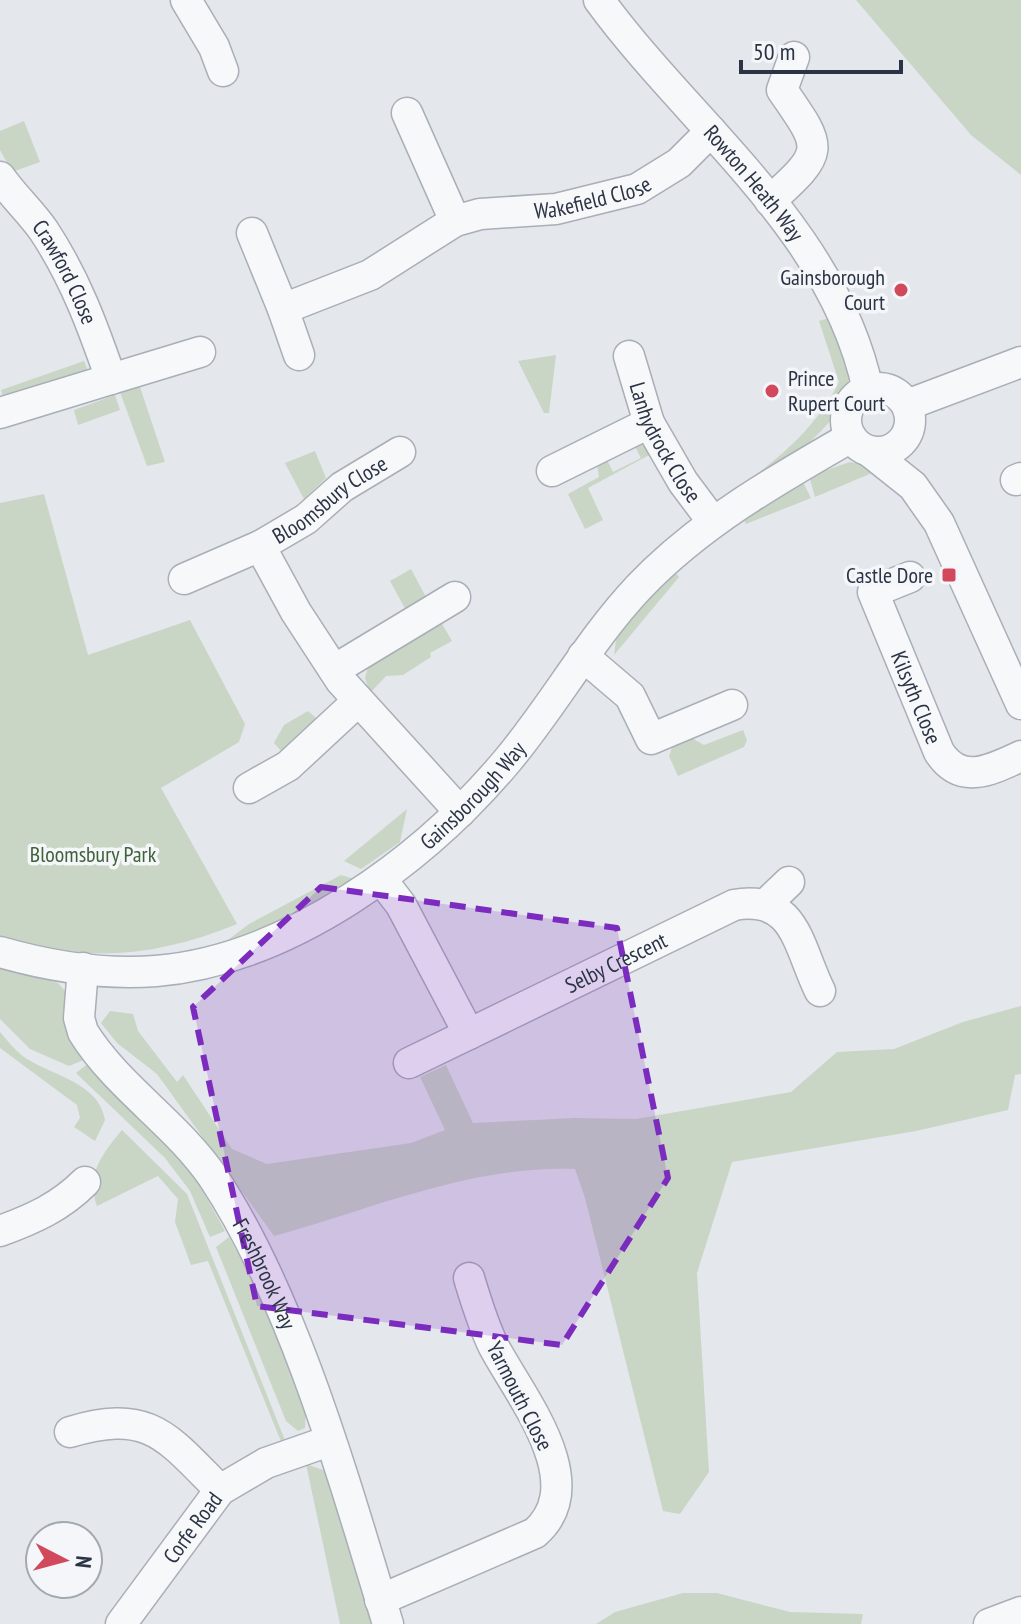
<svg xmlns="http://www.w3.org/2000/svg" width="1021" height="1624" font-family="'PT Sans Narrow',sans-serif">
<rect width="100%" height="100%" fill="#e4e7ec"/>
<g fill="#c9d6c5">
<path d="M 856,0 L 1021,0 L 1021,175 L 971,135 Z"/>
<path d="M 24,121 L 40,162 L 12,172 L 0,150 L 0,131 Z"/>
<path d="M 833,317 C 838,335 846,354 848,372 C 855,423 773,469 738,493 L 736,489 C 777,461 817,427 839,382 L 819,321 Z"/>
<path d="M 556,355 L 549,413 L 544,413 L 518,361 Z"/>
<path d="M 84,361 L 88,371 L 5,404 L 1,390 Z"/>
<path d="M 140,387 L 165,462 L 147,466 L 120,392 Z"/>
<path d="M 115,395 L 120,410 L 78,425 L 74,410 Z"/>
<path d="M 638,444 L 645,446 L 651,454 L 588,488 L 603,520 L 585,529 L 568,494 L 599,477 L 597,465 L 606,458 L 613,472 L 641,458 L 634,445 Z"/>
<path d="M 315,451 L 326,478 L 304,499 L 285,463 Z"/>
<path d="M 850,462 L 872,466 L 890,476 L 882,481 L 872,473 L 815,497 L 809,476 Z"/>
<path d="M 802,480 L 811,498 L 746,524 L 742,516 Z"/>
<path d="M 44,494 L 88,655 L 190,620 L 245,724 L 239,742 L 161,788 L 237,924 C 156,957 85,964 0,936 L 0,503 Z"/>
<path d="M 411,569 L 428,601 L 407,612 L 390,581 Z"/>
<path d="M 674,571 L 679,577 L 614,655 L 617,633 Z"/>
<path d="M 442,624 L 452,641 L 430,653 L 431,657 L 403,675 L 386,676 L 370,693 L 365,678 L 369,664 Z"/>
<path d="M 308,711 L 316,718 L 282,752 L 274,743 L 284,725 Z"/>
<path d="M 743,730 L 747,740 L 744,747 L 678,776 L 669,756 L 673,745 L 690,737 L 704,745 Z"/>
<path d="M 407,809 L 400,842 L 361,869 L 344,861 Z"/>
<path d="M 341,875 L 354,879 C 316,908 274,927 228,940 L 249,924 Z"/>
<path d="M 0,967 L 58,983 L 65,991 L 69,1026 L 86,1059 L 69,1066 L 30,1049 L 0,1019 Z"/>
<path d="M 1021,1006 L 1021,1074 L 1015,1075 L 1008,1110 L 916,1131 L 732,1162 L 697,1273 L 709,1472 L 680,1514 L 663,1511 L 585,1198 L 575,1169 C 470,1165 373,1209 274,1236 L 157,1074 L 117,1043 L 101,1023 L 110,1011 L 133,1014 L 138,1031 L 177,1082 L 183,1075 L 232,1149 L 267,1164 L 411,1143 L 445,1130 L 420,1077 L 446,1065 L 473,1123 L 575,1118 L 636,1119 L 791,1092 L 837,1052 L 894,1049 L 963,1022 Z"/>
<path d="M 0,1032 C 8,1041 17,1053 27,1059 C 54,1076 99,1083 105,1120 L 95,1141 L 74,1127 L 80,1118 L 77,1105 L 0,1048 Z"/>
<path d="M 89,1063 L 188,1164 L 225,1231 L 210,1237 L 190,1191 L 165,1158 L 76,1073 Z"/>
<path d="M 122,1130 L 187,1194 L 286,1443 L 282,1444 L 208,1261 L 191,1265 L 175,1222 L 178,1199 L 158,1176 L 97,1206 C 85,1175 103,1153 122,1130 Z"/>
<path d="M 229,1237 L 258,1290 L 306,1405 L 305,1428 L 298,1431 L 286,1421 L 216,1247 Z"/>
<path d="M 306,1464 L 326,1471 L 376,1624 L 340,1624 Z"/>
<path d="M 683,1593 L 717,1593 L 790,1612 L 863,1614 L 861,1624 L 596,1624 L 615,1612 Z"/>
</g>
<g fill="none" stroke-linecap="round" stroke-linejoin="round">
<g stroke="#a9aeb7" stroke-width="33">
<g id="minor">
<path d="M 186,0 L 214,47 L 223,71"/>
<path id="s1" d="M 599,0 C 691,126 834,229 868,390"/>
<path id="s2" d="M 407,113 L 455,221 L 480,214 L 556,209 L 637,189 L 679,163 L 711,131"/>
<path id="s3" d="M 0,177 C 13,196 31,212 44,231 C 75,278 93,327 111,379 L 0,413"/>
<path d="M 770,201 C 825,151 824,150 782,90 L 794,57"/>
<path d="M 252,233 L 283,309 L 370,275 L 455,221"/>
<path d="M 283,309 L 299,355"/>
<path id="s4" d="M 629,356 L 649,423 L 683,482 L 713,522"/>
<path d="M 111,379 L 200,352"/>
<circle cx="878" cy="420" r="32"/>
<path d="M 907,405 L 1021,362"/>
<path d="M 869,451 L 913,486 L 939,523 L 1021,704"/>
<path d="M 552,471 L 649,423"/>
<path d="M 1016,480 L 1021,478"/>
<path id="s5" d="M 260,546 L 306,519 L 342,487 L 400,452"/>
<path id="s6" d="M 910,577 L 873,592 L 939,752 C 961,786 991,770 1021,756"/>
<path d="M 184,579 L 260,546 L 296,612 L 341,681 L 460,812"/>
<path d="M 583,656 L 630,696 L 651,739 L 732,705"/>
<path d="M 334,670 L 455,597"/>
<path d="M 249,788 L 288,766 L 357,702"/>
<path id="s7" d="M 381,879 L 401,905 L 469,1034 L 734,905 C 796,894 798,947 820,991"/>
<path d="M 767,903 L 789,882"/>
<path id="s8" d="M 0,952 C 49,966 105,975 156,971 C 289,960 424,860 507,761 C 554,705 589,640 639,587 C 699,524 776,480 851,437"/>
<path id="s9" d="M 83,968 L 79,1018 L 83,1032 C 117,1087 176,1123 213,1177 C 294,1299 345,1483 388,1624"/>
<path d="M 409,1063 L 469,1034"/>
<path d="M 0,1231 C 33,1219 60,1207 85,1182"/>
<path d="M 70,1432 C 150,1408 167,1437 220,1490"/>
<path d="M 380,1600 L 535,1533 C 592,1483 520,1396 494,1347 C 483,1325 476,1301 469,1278"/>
<path id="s10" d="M 121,1624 L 220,1490 L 266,1463 L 329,1441"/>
<path d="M 989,1624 L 1021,1612"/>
</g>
</g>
<use href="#minor" stroke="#f7f8fa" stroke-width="30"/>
</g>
<path fill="#7b2cbf" fill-opacity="0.2" stroke="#7b2cbf" stroke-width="6" stroke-dasharray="16 10" stroke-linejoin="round" d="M 321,887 L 617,928 L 668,1178 L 562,1345 L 257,1306 L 193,1007 Z"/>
<g fill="#d1495b" stroke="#f4f6f9" stroke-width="3">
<circle cx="901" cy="290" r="8"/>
<circle cx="772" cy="391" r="8"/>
<rect x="941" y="567" width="16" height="16" rx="4"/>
</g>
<g text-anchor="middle" stroke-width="7" stroke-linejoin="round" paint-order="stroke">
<g font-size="22" fill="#2b3445" stroke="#f4f6f9">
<text dy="8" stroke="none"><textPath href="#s1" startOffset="240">Rowton Heath Way</textPath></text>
<text dy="8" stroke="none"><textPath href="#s2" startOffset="258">Wakefield Close</textPath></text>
<text dy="8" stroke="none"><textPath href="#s3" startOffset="116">Crawford Close</textPath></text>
<text dy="8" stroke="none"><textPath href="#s4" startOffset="94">Lanhydrock Close</textPath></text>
<text dy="8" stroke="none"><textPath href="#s5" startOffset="84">Bloomsbury Close</textPath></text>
<text dy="8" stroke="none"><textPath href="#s6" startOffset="154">Kilsyth Close</textPath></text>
<text dy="8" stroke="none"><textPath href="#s8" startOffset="528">Gainsborough Way</textPath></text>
<text dy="8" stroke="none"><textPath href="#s7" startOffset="342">Selby Crescent</textPath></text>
<text dy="8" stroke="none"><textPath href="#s9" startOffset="370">Freshbrook Way</textPath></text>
<text transform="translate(520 1396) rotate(63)" y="8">Yarmouth Close</text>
<text dy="8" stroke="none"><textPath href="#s10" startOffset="120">Corfe Road</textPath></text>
</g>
<g font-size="22" fill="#2b3445" stroke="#f4f6f9" text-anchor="end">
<text x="885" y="285">Gainsborough<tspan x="885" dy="25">Court</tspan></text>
<text x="788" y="386" text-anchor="start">Prince<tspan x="788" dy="25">Rupert Court</tspan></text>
<text x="933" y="583">Castle Dore</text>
</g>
<g font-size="22" fill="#3f6138" stroke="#f4f6f9">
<text x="93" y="862">Bloomsbury Park</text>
</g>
</g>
<g transform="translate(64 1560) rotate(96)"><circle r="38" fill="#f4f6f9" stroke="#a4a8b1" stroke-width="2"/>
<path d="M0-6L14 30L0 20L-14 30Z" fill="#d1495b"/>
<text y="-12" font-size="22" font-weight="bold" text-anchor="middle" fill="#2b3445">N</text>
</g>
<path d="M741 60v12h160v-12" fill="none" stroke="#2b3445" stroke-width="4"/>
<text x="753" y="60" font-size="24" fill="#2b3445" stroke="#f4f6f9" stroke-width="6" paint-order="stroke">50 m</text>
</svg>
